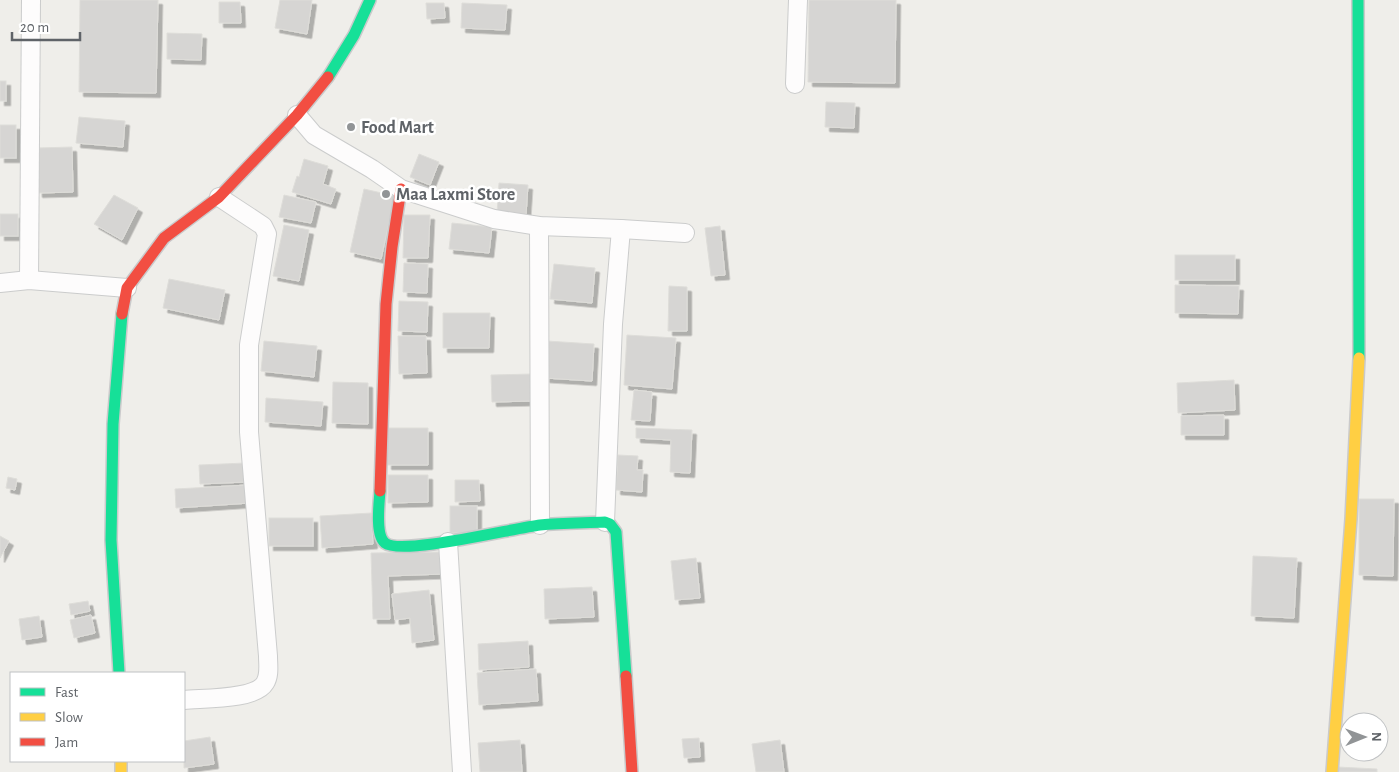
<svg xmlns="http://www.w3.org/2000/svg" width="1399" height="772" font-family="'Alegreya Sans',sans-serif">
<defs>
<filter id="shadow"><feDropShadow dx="4.5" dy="4.5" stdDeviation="0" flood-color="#0004"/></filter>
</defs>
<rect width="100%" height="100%" fill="#efeeea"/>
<g fill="#d6d5d3" stroke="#deddd9" filter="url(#shadow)">
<path d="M 80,0 L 158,0 L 156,93 L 79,92 Z"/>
<path d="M 280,0 L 312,0 L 307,34 L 275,28 Z"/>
<path d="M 809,0 L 896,0 L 895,83 L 808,82 Z"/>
<path d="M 219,2 L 240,2 L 241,23 L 219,23 Z"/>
<path d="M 426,3 L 444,3 L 445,18 L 427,19 Z"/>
<path d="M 462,3 L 507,5 L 505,30 L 461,28 Z"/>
<path d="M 167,33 L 202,34 L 201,60 L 167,59 Z"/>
<rect x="0" y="81" width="6" height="20"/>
<path d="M 826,102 L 855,103 L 854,128 L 825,127 Z"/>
<path d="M 79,117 L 125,121 L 123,147 L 76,143 Z"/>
<rect x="0" y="125" width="16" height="33"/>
<path d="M 72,147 L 73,192 L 38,193 L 36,148 Z"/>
<path d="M 419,154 L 439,162 L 430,185 L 410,177 Z"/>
<path d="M 304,159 L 328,166 L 323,184 L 336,189 L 331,204 L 292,192 L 297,176 L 299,177 Z"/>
<path d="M 499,183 L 528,185 L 526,215 L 497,213 Z"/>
<path d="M 364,189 L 395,196 L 381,259 L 350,252 Z"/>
<path d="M 114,195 L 138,208 L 122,240 L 94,224 Z"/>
<path d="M 284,195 L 316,202 L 311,223 L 279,217 Z"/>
<rect x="0" y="214" width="18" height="22"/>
<path d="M 404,215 L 430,215 L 428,258 L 403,258 Z"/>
<path d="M 452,223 L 492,227 L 489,253 L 449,249 Z"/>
<path d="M 284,225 L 309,230 L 299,281 L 273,276 Z"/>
<path d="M 720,226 L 725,275 L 711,276 L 705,228 Z"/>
<rect x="1175" y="255" width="60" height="25"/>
<path d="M 404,263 L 428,264 L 427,293 L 403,292 Z"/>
<path d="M 554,264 L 595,268 L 592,303 L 550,299 Z"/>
<path d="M 169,279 L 225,290 L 219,320 L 163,308 Z"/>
<path d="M 1175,285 L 1239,286 L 1238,314 L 1175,313 Z"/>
<path d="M 669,286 L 687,287 L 687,331 L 668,331 Z"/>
<path d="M 399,301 L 428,302 L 427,332 L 398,331 Z"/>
<path d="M 443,313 L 490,313 L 489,348 L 443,348 Z"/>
<path d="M 627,335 L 676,338 L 672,389 L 624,385 Z"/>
<path d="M 398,336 L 426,336 L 427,373 L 399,374 Z"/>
<path d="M 264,341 L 317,346 L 314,377 L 261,371 Z"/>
<path d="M 547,341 L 594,344 L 592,381 L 545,378 Z"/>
<path d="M 532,374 L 533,401 L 492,402 L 491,375 Z"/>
<path d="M 1234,380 L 1235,410 L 1178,413 L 1177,383 Z"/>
<path d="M 333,382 L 368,383 L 368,424 L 332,423 Z"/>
<path d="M 634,390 L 652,392 L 650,421 L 631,420 Z"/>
<path d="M 266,398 L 323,402 L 321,426 L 265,422 Z"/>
<path d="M 1224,415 L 1224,435 L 1181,435 L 1181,416 Z"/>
<path d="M 388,428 L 428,428 L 428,465 L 387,465 Z"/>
<path d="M 636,428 L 692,430 L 690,473 L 670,472 L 671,440 L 636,438 Z"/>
<path d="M 618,455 L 638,456 L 637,470 L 643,470 L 642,492 L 616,490 Z"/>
<path d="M 245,463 L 246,482 L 200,484 L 199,465 Z"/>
<path d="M 388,475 L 428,475 L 428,502 L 388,503 Z"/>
<path d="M 8,477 L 17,479 L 15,490 L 6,488 Z"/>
<path d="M 455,480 L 479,480 L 480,501 L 455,502 Z"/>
<path d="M 248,485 L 250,503 L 176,508 L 175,489 Z"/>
<path d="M 1359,499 L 1394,499 L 1393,576 L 1359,575 Z"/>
<rect x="450" y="506" width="27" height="27"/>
<path d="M 371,513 L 373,544 L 322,548 L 320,516 Z"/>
<rect x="269" y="518" width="44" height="28"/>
<path d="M 0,536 L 9,541 L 0,558 Z"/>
<path d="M 443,552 L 443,574 L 388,576 L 390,619 L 373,619 L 371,553 Z"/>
<path d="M 1253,556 L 1297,558 L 1294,618 L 1251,616 Z"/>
<path d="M 696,558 L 700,598 L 675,600 L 671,561 Z"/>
<path d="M 592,587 L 594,617 L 545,619 L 544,589 Z"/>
<path d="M 429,590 L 434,640 L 412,643 L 410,618 L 395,620 L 392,594 Z"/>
<path d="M 88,601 L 90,611 L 71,615 L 69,604 Z"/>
<path d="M 91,615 L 95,633 L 74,638 L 70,620 Z"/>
<path d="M 39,616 L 42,637 L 22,640 L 19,619 Z"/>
<path d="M 528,641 L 529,667 L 479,670 L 478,644 Z"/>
<path d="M 536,669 L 538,701 L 479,705 L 477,673 Z"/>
<path d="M 210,737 L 214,764 L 184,768 L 184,741 Z"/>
<path d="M 699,738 L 700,757 L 684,758 L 682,739 Z"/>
<path d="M 520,740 L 522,772 L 480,772 L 478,743 Z"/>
<path d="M 780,740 L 784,772 L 756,772 L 752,744 Z"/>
<path d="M 1338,767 L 1377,769 L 1377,772 L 1338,772 Z"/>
</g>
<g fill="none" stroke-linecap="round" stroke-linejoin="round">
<g stroke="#cbcccc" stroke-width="20">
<g id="street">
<path d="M 795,84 L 798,0"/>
<path d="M 297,115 L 314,135 L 372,169 L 401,189 L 494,219 L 539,226 L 621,229 L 685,233"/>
<path d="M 539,226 L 540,525"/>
<path d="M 29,280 L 31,0"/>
<path d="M 0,283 L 29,280 L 127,288"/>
<path d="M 605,522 L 613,324 L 621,229"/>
<path d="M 448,542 L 462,772"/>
<path d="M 184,700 C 203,698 255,700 265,683 C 270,675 268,665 268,656 L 249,432 L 249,345 L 267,234 L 263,226 L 219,197"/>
</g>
</g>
<g stroke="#cacacb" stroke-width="14">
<g id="fast">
<path d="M 1358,0 L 1359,358"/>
<path d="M 328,77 L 354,35 L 370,0"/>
<path d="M 380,491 C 379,504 375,535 385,543 C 401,556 514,528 540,525 C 561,523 583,523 605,522 L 610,524 L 616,532 L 626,676"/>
<path d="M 119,673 L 111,540 L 113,424 L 122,314"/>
</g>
</g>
<g stroke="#cacacb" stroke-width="14">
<g id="slow">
<path d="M 121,761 L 121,772"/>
<path d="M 1332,772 L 1351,519 L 1359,358"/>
</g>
</g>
<g stroke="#cacacb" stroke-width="14">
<g id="jam">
<path d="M 122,314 L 127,288 L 164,238 L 219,197 L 297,115 L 328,77"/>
<path d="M 380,491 L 386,304 L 392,247 L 401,189"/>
<path d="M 626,676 L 632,772"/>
</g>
</g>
<use href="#street" stroke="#fdfcfc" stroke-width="18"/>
<use href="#fast" stroke="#16e098" stroke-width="11"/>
<use href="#slow" stroke="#ffcf43" stroke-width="11"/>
<use href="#jam" stroke="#f24e42" stroke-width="11"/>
</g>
<g fill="#919496" stroke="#fff" stroke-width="2">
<circle cx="351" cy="127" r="5"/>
<circle cx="386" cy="194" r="5"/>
</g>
<g text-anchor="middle" stroke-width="5" stroke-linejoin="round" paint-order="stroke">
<g font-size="18" font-weight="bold" fill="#5f6368" stroke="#fff" text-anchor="start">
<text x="361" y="133">Food Mart</text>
<text x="396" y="200">Maa Laxmi Store</text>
</g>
</g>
<rect x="10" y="672" width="175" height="90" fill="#ffffff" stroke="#bfc1c3"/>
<rect x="20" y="688" width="25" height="8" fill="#16e098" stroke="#bfc1c3"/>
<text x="55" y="697" font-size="15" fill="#5f6368">Fast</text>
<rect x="20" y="713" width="25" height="8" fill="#ffcf43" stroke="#bfc1c3"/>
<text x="55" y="722" font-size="15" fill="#5f6368">Slow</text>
<rect x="20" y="738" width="25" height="8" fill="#f24e42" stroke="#bfc1c3"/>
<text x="55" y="747" font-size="15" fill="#5f6368">Jam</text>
<g transform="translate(1364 737) rotate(89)"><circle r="24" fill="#ffffff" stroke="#bfc1c3"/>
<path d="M0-4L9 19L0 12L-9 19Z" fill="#919496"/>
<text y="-8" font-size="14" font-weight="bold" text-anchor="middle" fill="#5f6368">N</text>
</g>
<path d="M12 32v8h68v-8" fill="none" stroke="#5f6368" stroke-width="2.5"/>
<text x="20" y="32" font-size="15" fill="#5f6368" stroke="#ffffff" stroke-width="4" paint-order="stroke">20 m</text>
</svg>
